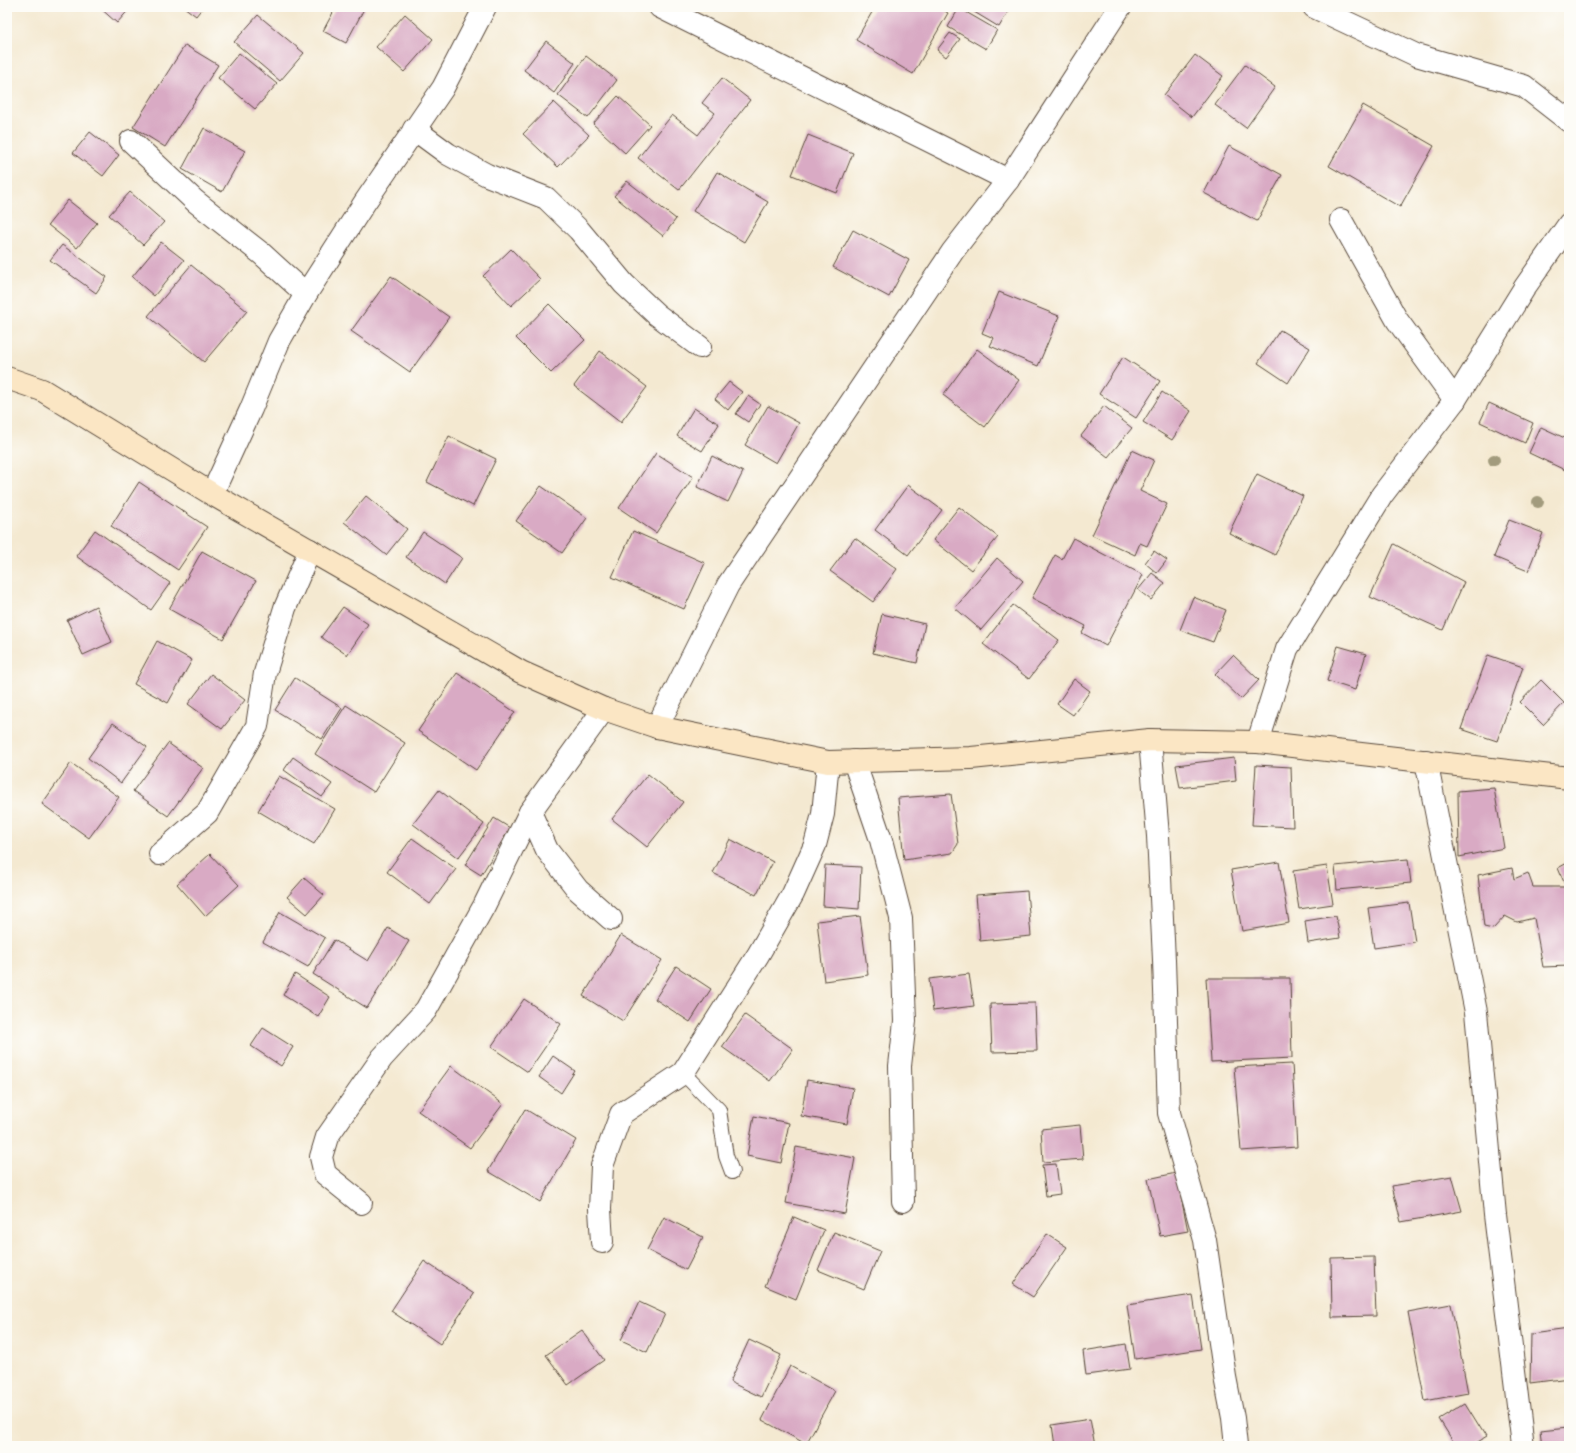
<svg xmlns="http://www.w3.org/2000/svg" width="1576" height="1453" font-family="Pangolin,sans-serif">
<rect width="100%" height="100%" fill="#fdfcf7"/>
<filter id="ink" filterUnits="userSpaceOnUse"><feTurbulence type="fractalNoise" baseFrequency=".025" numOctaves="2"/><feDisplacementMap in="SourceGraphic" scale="8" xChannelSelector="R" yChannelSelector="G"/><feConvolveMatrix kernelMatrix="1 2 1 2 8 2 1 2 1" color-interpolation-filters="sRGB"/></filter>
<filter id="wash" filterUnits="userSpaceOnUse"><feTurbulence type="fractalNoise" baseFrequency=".012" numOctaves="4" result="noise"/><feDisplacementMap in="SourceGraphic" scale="16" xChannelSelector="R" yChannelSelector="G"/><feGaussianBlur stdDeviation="0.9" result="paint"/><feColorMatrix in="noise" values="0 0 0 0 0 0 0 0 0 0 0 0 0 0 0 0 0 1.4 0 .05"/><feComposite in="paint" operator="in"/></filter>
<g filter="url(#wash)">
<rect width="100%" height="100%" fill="#f4e9d1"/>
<g id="blocks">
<g fill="#d9aac4">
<path d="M 99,7 L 131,7 L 117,23 Z"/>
<path d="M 184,7 L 203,7 L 196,16 Z"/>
<path d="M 336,7 L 365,7 L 346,43 L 323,31 Z"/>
<path d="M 875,7 L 938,7 L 948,13 L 913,74 L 856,40 Z"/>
<path d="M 966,7 L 1011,7 L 999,27 Z"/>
<path d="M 959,8 L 997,30 L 986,49 L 948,27 Z"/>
<path d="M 405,14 L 433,39 L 404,72 L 376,47 Z"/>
<path d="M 258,15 L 304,53 L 280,81 L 234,42 Z"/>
<path d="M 950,33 L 960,39 L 946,57 L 937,50 Z"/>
<path d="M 546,41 L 575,63 L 554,93 L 524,70 Z"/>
<path d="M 185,45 L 218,65 L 165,147 L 133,127 Z"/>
<path d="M 239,53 L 277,84 L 255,109 L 218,78 Z"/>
<path d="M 1195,55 L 1223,76 L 1192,117 L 1164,95 Z"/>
<path d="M 586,56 L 617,80 L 588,118 L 558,95 Z"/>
<path d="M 1245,65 L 1275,87 L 1246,128 L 1215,105 Z"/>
<path d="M 722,78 L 750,100 L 679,190 L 638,158 L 672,115 L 698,135 L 715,113 L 702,103 Z"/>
<path d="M 618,96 L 650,125 L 625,153 L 593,124 Z"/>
<path d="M 554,102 L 589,135 L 558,167 L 523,134 Z"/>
<path d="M 1363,105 L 1434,146 L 1400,207 L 1329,166 Z"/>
<path d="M 204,128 L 245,151 L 222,192 L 182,169 Z"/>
<path d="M 90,132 L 119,155 L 103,176 L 73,153 Z"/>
<path d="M 808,135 L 853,153 L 837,193 L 792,175 Z"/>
<path d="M 1229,146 L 1282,175 L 1257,221 L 1204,193 Z"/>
<path d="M 717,172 L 768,202 L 744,242 L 693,211 Z"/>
<path d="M 627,181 L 676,219 L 663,236 L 614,196 Z"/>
<path d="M 130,192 L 164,222 L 143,245 L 109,215 Z"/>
<path d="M 68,200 L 97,223 L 77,248 L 48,225 Z"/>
<path d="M 853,230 L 909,260 L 889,297 L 833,267 Z"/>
<path d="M 161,242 L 184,260 L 154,296 L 132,277 Z"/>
<path d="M 62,245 L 107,277 L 96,293 L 50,260 Z"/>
<path d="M 511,249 L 540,279 L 511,306 L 483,276 Z"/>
<path d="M 191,265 L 247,311 L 204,362 L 148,316 Z"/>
<path d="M 391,276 L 449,317 L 410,372 L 351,331 Z"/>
<path d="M 999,292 L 1059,316 L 1038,366 L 990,346 L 994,338 L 982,333 Z"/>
<path d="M 549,304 L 585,340 L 551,373 L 516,338 Z"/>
<path d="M 1280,330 L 1310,348 L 1288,383 L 1258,363 Z"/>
<path d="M 977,349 L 1019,380 L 985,427 L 943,395 Z"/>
<path d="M 600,351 L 647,387 L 621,422 L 574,386 Z"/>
<path d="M 1123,357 L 1160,381 L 1136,418 L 1099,394 Z"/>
<path d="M 729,382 L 742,392 L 728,410 L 715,399 Z"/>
<path d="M 1162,392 L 1191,411 L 1172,440 L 1143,422 Z"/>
<path d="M 748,396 L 760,404 L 748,422 L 736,414 Z"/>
<path d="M 1489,403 L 1533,423 L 1525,443 L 1480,422 Z"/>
<path d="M 768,406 L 799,423 L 776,463 L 745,445 Z"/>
<path d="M 1104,406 L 1132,428 L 1108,457 L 1081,436 Z"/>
<path d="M 694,408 L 719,424 L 702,451 L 677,436 Z"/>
<path d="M 1541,427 L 1569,440 L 1569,472 L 1529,453 Z"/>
<path d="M 449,436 L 496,459 L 473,506 L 427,482 Z"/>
<path d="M 1132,450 L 1154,460 L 1140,491 L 1167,504 L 1147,546 L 1140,543 L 1135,555 L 1092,535 Z"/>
<path d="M 656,453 L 693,477 L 656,533 L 619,508 Z"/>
<path d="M 712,456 L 743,472 L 728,502 L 697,487 Z"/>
<path d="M 1257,474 L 1303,496 L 1275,555 L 1229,533 Z"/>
<path d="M 139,482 L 207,527 L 178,570 L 111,526 Z"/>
<path d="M 908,485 L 942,510 L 908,555 L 875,530 Z"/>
<path d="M 541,486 L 587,518 L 562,553 L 516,521 Z"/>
<path d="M 366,496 L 407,529 L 386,555 L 344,522 Z"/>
<path d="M 959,507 L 998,537 L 971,570 L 933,540 Z"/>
<path d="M 1509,520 L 1543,533 L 1528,571 L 1494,557 Z"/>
<path d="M 95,530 L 170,583 L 151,610 L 76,556 Z"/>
<path d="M 633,531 L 705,563 L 684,609 L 612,577 Z"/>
<path d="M 423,532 L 462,558 L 445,584 L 406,557 Z"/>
<path d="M 855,538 L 897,569 L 873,602 L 830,571 Z"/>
<path d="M 1073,538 L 1143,575 L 1106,646 L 1082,633 L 1086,626 L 1032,598 L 1055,555 L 1062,559 Z"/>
<path d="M 1394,544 L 1464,582 L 1443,630 L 1370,597 Z"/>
<path d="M 202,551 L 256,581 L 223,639 L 169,609 Z"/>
<path d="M 1154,551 L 1167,560 L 1157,573 L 1145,563 Z"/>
<path d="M 997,558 L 1023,581 L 981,630 L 955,608 Z"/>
<path d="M 1152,573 L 1165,583 L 1151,600 L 1138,590 Z"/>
<path d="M 1193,597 L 1226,610 L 1213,642 L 1180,630 Z"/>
<path d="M 1013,605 L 1059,640 L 1029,679 L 983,644 Z"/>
<path d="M 96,606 L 112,642 L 83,655 L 67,620 Z"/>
<path d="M 343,607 L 368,624 L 347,655 L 321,637 Z"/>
<path d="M 882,614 L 925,624 L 917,663 L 873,653 Z"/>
<path d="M 157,641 L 192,660 L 168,703 L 134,684 Z"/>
<path d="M 1338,646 L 1366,654 L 1355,690 L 1327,681 Z"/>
<path d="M 1233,655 L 1259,680 L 1241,699 L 1215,674 Z"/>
<path d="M 1488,655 L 1523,667 L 1497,741 L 1461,729 Z"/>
<path d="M 457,673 L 515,712 L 476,770 L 418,731 Z"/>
<path d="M 211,674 L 245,700 L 222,729 L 188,704 Z"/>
<path d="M 295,678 L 342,708 L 322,739 L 275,710 Z"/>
<path d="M 1074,679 L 1090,691 L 1073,715 L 1057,704 Z"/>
<path d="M 1541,680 L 1564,703 L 1543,725 L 1520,702 Z"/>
<path d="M 346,705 L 405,743 L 374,792 L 315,754 Z"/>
<path d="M 113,723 L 147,747 L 121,783 L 88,758 Z"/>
<path d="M 168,743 L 203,768 L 168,816 L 133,791 Z"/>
<path d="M 293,757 L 332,784 L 322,797 L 284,770 Z"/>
<path d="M 1234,758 L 1236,781 L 1180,788 L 1176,765 Z"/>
<path d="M 71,763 L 119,797 L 89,838 L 42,804 Z"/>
<path d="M 1256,765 L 1291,767 L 1293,827 L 1252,825 Z"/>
<path d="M 648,774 L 683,802 L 647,847 L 612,819 Z"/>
<path d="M 279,776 L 335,809 L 314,844 L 258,811 Z"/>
<path d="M 1494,788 L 1504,848 L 1459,857 L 1458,791 Z"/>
<path d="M 439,790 L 484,824 L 458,858 L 413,824 Z"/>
<path d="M 951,794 L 958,844 L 952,853 L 904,860 L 898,798 Z"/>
<path d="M 494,818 L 510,828 L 481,875 L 465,865 Z"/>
<path d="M 412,838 L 456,869 L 430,904 L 387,872 Z"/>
<path d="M 730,839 L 773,862 L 756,895 L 713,873 Z"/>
<path d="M 210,854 L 239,885 L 205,916 L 177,884 Z"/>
<path d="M 1408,859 L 1411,883 L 1337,890 L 1335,866 Z"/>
<path d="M 1279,862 L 1289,923 L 1242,931 L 1231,870 Z"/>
<path d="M 1569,862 L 1569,966 L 1543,967 L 1534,918 L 1517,922 L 1505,916 L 1493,929 L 1484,927 L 1478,875 L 1512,868 L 1514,879 L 1528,873 L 1533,887 L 1566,887 L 1558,868 Z"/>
<path d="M 825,865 L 861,867 L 859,909 L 823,906 Z"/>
<path d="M 1327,866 L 1333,904 L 1299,909 L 1293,871 Z"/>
<path d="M 304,878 L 324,895 L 307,914 L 287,897 Z"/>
<path d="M 1027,891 L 1031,936 L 980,941 L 976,895 Z"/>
<path d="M 1409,903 L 1415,942 L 1374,948 L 1368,908 Z"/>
<path d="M 280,912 L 325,938 L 308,967 L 263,942 Z"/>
<path d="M 860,916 L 868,975 L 824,981 L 817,921 Z"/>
<path d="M 1336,916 L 1340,938 L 1308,943 L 1305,921 Z"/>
<path d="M 388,928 L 409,941 L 367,1008 L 313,974 L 334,940 L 368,961 Z"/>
<path d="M 621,935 L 662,960 L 623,1021 L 583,996 Z"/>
<path d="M 676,966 L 711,989 L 690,1022 L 655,999 Z"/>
<path d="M 295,974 L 330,997 L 318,1017 L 283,995 Z"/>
<path d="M 969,974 L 974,1006 L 933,1011 L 929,979 Z"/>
<path d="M 1206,978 L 1290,978 L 1292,1058 L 1211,1062 Z"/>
<path d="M 524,999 L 561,1024 L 528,1072 L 491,1047 Z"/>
<path d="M 1035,1003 L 1037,1051 L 992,1052 L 990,1004 Z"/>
<path d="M 745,1015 L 793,1049 L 770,1081 L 722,1047 Z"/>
<path d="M 263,1028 L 293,1047 L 281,1066 L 251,1046 Z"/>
<path d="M 553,1056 L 575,1071 L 561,1093 L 539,1077 Z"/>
<path d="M 1292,1064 L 1297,1147 L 1241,1151 L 1234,1067 Z"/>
<path d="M 451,1066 L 503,1104 L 470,1148 L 418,1111 Z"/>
<path d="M 807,1080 L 853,1088 L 847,1124 L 801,1116 Z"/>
<path d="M 525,1109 L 576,1140 L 540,1202 L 488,1171 Z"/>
<path d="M 754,1116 L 789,1123 L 781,1163 L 747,1156 Z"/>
<path d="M 1080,1125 L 1083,1159 L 1043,1162 L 1041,1129 Z"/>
<path d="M 796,1147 L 855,1158 L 845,1214 L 786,1203 Z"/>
<path d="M 1056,1164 L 1060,1194 L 1046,1196 L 1042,1165 Z"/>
<path d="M 1176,1173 L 1188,1231 L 1160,1236 L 1148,1179 Z"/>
<path d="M 1452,1176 L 1462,1211 L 1401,1222 L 1392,1186 Z"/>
<path d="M 664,1217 L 703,1237 L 686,1270 L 647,1250 Z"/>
<path d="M 794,1217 L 824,1230 L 796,1299 L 765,1286 Z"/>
<path d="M 834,1232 L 880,1251 L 864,1289 L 818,1270 Z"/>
<path d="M 1047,1234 L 1067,1247 L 1033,1297 L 1013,1284 Z"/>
<path d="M 1374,1257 L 1376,1316 L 1332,1317 L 1331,1258 Z"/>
<path d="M 424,1261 L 474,1294 L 440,1344 L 391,1311 Z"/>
<path d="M 1193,1295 L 1201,1349 L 1135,1359 L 1127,1305 Z"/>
<path d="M 639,1302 L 665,1314 L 647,1352 L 621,1340 Z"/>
<path d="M 1451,1304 L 1468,1393 L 1425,1401 L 1408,1312 Z"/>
<path d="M 1569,1329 L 1569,1378 L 1530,1383 L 1531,1334 Z"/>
<path d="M 582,1330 L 604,1360 L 568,1385 L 546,1355 Z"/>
<path d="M 749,1340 L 781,1355 L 761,1397 L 730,1382 Z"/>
<path d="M 1126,1344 L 1130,1369 L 1086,1375 L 1083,1351 Z"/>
<path d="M 790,1366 L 835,1391 L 806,1444 L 762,1420 Z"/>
<path d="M 1465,1403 L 1486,1437 L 1471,1446 L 1456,1446 L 1439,1419 Z"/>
<path d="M 1090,1419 L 1095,1446 L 1055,1446 L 1052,1425 Z"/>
<path d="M 1569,1427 L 1569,1446 L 1542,1446 L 1540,1430 Z"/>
</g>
</g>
</g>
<g filter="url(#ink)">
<use href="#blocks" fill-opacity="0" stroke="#574739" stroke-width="1"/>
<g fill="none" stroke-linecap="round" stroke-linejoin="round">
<g stroke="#574739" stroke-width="16">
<path id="lane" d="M 683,1073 L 719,1110 L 726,1156 L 732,1172"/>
</g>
<g stroke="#574739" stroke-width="24">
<g id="street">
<path d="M 660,7 L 1008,180"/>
<path d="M 1314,7 L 1416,55 L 1524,86 L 1569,121"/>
<path d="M 414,129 L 448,154 L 487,175 L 546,198 L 579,230 L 624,284 L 656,314 L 700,347"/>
<path d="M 131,141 L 195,201 L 262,254 L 306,294"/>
<path d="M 1341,220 L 1397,320 L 1455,400"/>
<path d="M 212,494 L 251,409 L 279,341 L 306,294 L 365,202 L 443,88 L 485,7"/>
<path d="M 657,727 L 728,585 L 953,251 L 1008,180 L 1120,7"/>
<path d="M 1150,740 L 1158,836 L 1164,960 L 1169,1113 L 1205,1240 L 1225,1377 L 1233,1418 L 1236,1446"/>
<path d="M 1258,742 L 1287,649 L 1382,495 L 1455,400 L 1525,287 L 1569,224"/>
<path d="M 854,761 L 881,840 L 901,918 L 905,1021 L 900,1066 L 903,1201"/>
<path d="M 1426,761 L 1476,1012 L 1495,1215 L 1523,1446"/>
<path d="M 530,812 L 547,850 L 578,890 L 611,919"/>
<path d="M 160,854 L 207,813 L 257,726 L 265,673 L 285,608 L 310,550"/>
<path d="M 361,1203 L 325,1174 L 321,1157 L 327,1137 L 382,1058 L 426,1010 L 484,906 L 530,812 L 604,709"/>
<path d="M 602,1242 L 600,1209 L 602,1166 L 621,1114 L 683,1073 L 758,955 L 793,894 L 815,845 L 823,814 L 828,762"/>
</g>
</g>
<g stroke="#574739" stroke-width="24">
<path id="secondary" d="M 7,378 L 42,390 L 212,494 L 521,672 L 604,709 L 657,727 L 828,762 L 971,758 L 1150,740 L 1258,742 L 1569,778"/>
</g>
<use href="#lane" stroke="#fff" stroke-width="14"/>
<use href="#street" stroke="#fff" stroke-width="22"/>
<use href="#secondary" stroke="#fbe6c4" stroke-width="22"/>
</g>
<g fill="#a29b7d">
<circle cx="1494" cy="460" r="6"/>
<circle cx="1538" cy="502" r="6"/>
</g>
</g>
<rect width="1576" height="1453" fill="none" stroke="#fdfcf7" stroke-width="24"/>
</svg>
